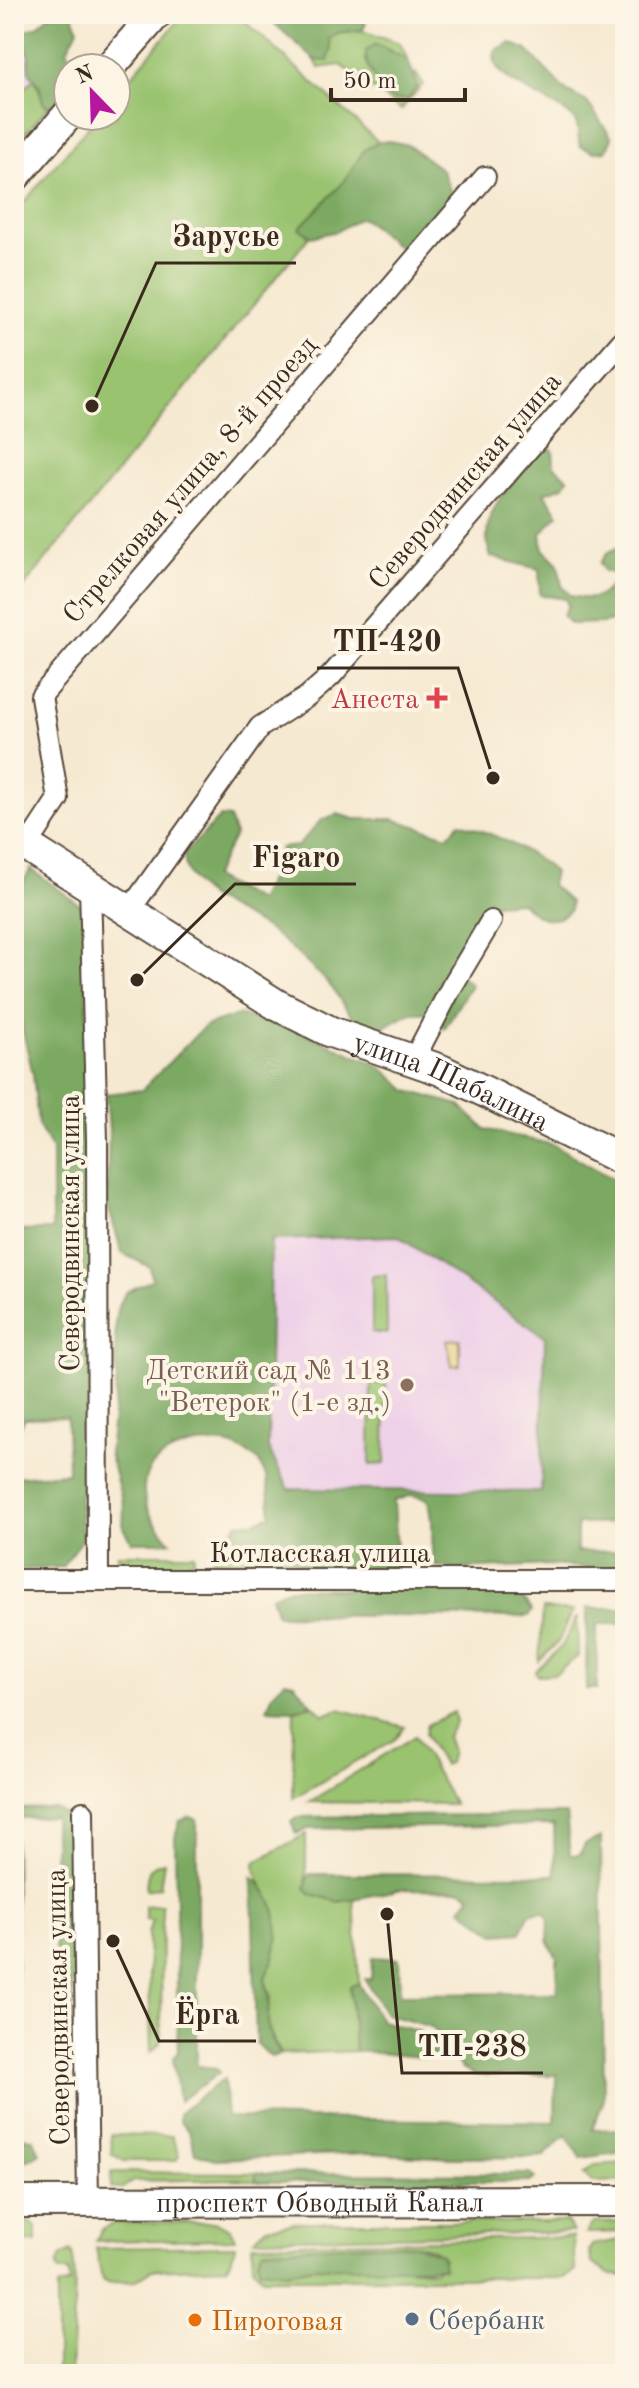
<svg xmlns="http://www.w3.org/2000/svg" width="639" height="2388" font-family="'Old Standard TT',serif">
<rect width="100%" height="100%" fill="#fcf5e5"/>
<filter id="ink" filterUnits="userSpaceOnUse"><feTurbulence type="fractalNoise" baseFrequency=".0125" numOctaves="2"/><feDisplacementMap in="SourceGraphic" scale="16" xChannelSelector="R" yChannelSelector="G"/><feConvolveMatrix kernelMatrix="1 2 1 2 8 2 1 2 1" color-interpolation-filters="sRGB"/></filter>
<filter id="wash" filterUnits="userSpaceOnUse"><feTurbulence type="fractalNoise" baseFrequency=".006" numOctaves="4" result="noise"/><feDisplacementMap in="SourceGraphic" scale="32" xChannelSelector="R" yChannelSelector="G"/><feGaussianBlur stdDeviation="1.8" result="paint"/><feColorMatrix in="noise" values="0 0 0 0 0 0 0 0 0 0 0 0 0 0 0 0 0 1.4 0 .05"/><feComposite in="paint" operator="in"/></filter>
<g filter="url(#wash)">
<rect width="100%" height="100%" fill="#f6e9d1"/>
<g fill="#eed0e8">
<path d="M 14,16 L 72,68 L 14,137 Z"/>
<path d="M 398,1236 L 545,1337 L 542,1492 L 289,1490 L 268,1448 L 271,1240 Z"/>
</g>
<g fill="#9ac36f" stroke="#6a7646" stroke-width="2" fill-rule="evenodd">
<path d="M 184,14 L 237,14 L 383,146 L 14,599 L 14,214 L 97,116 L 116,116 L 116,94 Z"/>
<path d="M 362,30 L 400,43 L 408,60 L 376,44 L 365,58 L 381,89 L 394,100 L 416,84 L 415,72 L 423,84 L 401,110 L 341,65 L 319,68 L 315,60 L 328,60 L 329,39 L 336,33 Z"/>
<path d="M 34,78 L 46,106 L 49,106 L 14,146 L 14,101 Z"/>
<path d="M 386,1275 L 387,1333 L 372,1333 L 372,1276 Z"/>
<path d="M 371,1383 L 386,1384 L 385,1464 L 370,1465 Z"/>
<path d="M 117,1554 L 194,1554 L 194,1560 L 179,1568 L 120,1566 Z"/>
<path d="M 211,1555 L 290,1556 L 305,1565 L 220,1567 Z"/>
<path d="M 543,1609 L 573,1611 L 558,1642 L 539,1661 Z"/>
<path d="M 577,1617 L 578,1656 L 555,1674 L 537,1675 L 535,1671 L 562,1646 Z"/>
<path d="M 313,1705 L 324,1715 L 339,1709 L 405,1727 L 394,1740 L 293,1798 L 294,1710 Z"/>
<path d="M 454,1712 L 456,1722 L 447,1736 L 452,1751 L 449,1763 L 443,1765 L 425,1734 L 427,1725 Z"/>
<path d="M 415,1736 L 454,1804 L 309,1802 Z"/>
<path d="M 306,1834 L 306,1888 L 339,1902 L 354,1898 L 359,1983 L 350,1987 L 355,2051 L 281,2054 L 265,2022 L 271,1996 L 265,1980 C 270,1956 282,1934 273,1907 C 268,1889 255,1882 255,1862 Z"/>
<path d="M 164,1862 L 160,1887 L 146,1890 C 147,1877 146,1865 164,1862 Z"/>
<path d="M 162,1905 L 161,2043 L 151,2052 L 148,1933 L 152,1920 L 145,1919 L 145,1906 Z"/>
<path d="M 111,2135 L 172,2136 L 179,2156 L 176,2161 L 124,2161 L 112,2154 Z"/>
<path d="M 625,2163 L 625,2181 L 592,2182 L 584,2174 L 595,2165 Z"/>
<path d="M 112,2172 L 257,2173 L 258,2182 L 242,2179 L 133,2181 L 121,2189 L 111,2188 Z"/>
<path d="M 30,2222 L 36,2227 L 36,2242 L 14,2243 L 14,2223 Z"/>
<path d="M 214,2222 L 230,2228 L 235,2239 L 96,2241 L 102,2229 L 115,2223 Z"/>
<path d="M 301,2222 L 567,2222 L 573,2232 L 254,2239 L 267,2227 Z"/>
<path d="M 625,2222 L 625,2232 L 586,2233 L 593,2223 Z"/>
<path d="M 573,2237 L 575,2271 L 564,2278 L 264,2278 L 253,2268 L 252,2244 ZM 372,2245 C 393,2245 429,2239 443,2258 L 434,2271 C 395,2265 356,2267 316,2267 C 288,2267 284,2277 257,2261 L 260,2252 Z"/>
<path d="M 625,2239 L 625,2276 L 609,2274 L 592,2263 L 589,2251 L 592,2245 Z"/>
<path d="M 235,2246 L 231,2261 L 225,2267 L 152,2270 L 135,2281 L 107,2283 L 102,2280 L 96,2248 Z"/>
<path d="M 71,2251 C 79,2267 71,2349 71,2374 L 57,2374 L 57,2287 L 70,2283 L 69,2272 L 59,2272 L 57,2266 L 61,2256 Z"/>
</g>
<g fill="#7ba962" stroke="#5b6a40" stroke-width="2" fill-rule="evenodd">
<path d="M 50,14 L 73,14 L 78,29 L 67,50 L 78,68 L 68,68 C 68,84 67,100 49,106 L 43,103 L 39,85 L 29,72 L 29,53 L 20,42 L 25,31 L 38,26 Z"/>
<path d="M 264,14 L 354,14 L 366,23 L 362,30 L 336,33 L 329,39 L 331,50 L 328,61 L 315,60 Z"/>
<path d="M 510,43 L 526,49 L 566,91 L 587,102 L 612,138 L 606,151 L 594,152 L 580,146 C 577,137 580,128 575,121 C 561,100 482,82 496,50 Z"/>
<path d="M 376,44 L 408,60 L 417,86 L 408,99 L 394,100 C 380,92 364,67 366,51 Z"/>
<path d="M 389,141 L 408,145 L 442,170 L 451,192 L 445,211 L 412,251 C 394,251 377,225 360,218 L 337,231 L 311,237 L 299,228 L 344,182 L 364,150 L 378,142 Z"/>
<path d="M 549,448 L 553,450 L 554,466 L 568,478 L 564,486 L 544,493 L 559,514 L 541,533 L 543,549 L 558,564 L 562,586 L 571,596 C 596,601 600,599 615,581 L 625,578 L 625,618 L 604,623 L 570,624 L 563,616 L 568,605 L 565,599 L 540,595 L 539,569 L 491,557 C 474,513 515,480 540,452 Z"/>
<path d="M 625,545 L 625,571 L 616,574 L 604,571 L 600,563 L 607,553 Z"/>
<path d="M 337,814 L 355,819 L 393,819 L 448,836 L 460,823 C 493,834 528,848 554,872 L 551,885 L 570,902 L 570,910 C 553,928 535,917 522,902 L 494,904 L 458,973 L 471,985 L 444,1029 L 440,1014 C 429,1013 419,1011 409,1014 C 394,1018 386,1031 369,1027 C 349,1023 340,995 327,982 C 311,967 294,950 277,936 C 247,912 185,901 184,854 L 220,817 L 229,818 L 235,835 L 213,877 L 258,901 L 277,865 L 280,848 L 298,846 L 321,820 Z"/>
<path d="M 31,869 L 84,908 L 93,1206 L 93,1493 L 79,1496 L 82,1540 L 62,1567 L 14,1570 L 14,1477 L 68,1473 L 67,1417 L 25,1418 L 14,1440 L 14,1231 L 52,1230 L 52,1150 L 38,1125 L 33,1074 L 14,995 L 14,897 Z"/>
<path d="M 239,1015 L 285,1025 L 380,1066 L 408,1091 L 459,1105 L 485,1129 L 554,1145 L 625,1186 L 625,1523 L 577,1524 L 577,1552 L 625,1551 L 625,1571 L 552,1565 L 455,1569 L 436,1566 C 428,1543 437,1521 427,1499 L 412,1495 L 394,1501 L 397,1553 L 408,1566 L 353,1572 L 313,1570 L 281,1551 L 242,1550 L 229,1537 L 238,1523 L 255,1522 L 271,1515 L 267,1478 L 258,1460 C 247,1453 237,1445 224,1444 C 188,1439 136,1456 145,1500 C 148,1517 161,1529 171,1542 L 132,1542 L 123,1526 L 124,1507 L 109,1453 L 117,1380 L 115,1324 L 118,1306 L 126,1292 L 152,1280 L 150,1267 L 122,1253 L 107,1202 L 109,1130 L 106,1094 L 142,1090 L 205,1026 ZM 398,1236 L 545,1337 L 541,1492 L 289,1489 L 268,1448 L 271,1240 Z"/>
<path d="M 289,1588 L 498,1591 L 519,1595 L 532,1611 L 528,1616 L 511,1617 L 277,1615 L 271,1596 Z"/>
<path d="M 587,1608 L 625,1608 L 625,1624 L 597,1624 L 597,1689 L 586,1689 Z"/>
<path d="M 285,1681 L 294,1683 L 313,1705 L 294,1710 L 267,1709 L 273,1693 Z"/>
<path d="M 54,1808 L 76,1821 L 72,2043 L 68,2051 L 60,2053 L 56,2051 L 54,1817 L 15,1818 L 17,2043 L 14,2041 L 14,1809 Z"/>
<path d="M 566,1814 L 570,1855 L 580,1855 L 585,1844 L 601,1837 L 604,2100 L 592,2130 L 625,2129 L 625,2152 L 581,2158 L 566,2135 L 544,2156 L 535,2157 L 452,2158 L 368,2153 L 215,2159 L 195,2153 L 189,2132 L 179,2120 L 179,2113 L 224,2079 L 227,2117 L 555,2122 L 556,2075 L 475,2075 L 462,2068 L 432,2027 L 385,2014 L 365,1979 L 371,1979 L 372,1957 L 399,1959 L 400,1994 L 557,1993 L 557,1958 L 548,1941 L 549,1917 L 542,1911 L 529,1914 L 521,1932 L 495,1934 L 461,1908 L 471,1896 L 462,1890 L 403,1889 L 339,1902 L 311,1894 L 305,1888 L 309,1874 L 555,1875 L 554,1825 L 308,1829 L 296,1834 L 291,1822 L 298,1817 Z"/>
<path d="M 190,1817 L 197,1819 L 197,2066 L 216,2068 L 219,2073 L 179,2101 L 173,2058 L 178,2052 L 175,1837 L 180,1821 Z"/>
<path d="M 252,1877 C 275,1894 283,1928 274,1957 C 272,1965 266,1971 265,1980 C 276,2010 257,2024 281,2054 L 271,2057 L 256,2043 Z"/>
<path d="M 358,1983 L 381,2021 L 420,2032 L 444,2059 L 355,2051 L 350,1987 Z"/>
<path d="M 14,2137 L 33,2138 L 40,2153 L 29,2160 L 14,2160 Z"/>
<path d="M 257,2173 L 529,2174 L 535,2178 L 530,2182 L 258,2182 L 255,2178 Z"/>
<path d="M 372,2245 L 415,2245 L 441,2254 L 443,2268 L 315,2267 L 287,2272 L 260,2269 L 257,2261 L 263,2249 Z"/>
</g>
<path fill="#eeda9e" stroke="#94825e" stroke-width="2" d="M 460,1339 L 460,1365 L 452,1366 L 447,1340 Z"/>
</g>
<g filter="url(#ink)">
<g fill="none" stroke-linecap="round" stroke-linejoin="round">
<g stroke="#574739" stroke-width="24">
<g id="street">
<path d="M 27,846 L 58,799 L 41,696 L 485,177"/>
<path d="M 90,887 L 97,1140 L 98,1580"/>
<path d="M 129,911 L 260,727 L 307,697 L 331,676 L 625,338"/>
<path d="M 414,1059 L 451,988 L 491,921"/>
<path d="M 14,1580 L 625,1580"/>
<path d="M 83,1812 L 88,2202"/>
</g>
</g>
<g stroke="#574739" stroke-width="34">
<g id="secondary">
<path d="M 109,68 L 156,14"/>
<path d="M 14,177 L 68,115"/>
<path id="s1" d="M 14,838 L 277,1005 L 331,1032 L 441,1070 L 625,1161"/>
<path id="s2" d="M 14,2202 L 625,2201"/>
</g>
</g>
<use href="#street" stroke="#fff" stroke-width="20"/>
<use href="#secondary" stroke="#fff" stroke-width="30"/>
</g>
</g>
<path fill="#e0444e" stroke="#fcf5e5" stroke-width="3" d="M433 686h8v8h8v8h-8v8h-8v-8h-8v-8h8z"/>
<circle fill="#8d6e63" stroke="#fcf5e5" stroke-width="3" cx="407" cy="1385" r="8"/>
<circle fill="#5c6f8a" stroke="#fcf5e5" stroke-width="3" cx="412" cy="2319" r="8"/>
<circle fill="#e8710a" stroke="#fcf5e5" stroke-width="3" cx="195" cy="2320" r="8"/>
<g text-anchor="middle" stroke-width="8" stroke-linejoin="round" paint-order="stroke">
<g font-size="28" fill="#3b2a1e" stroke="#fcf5e5">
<text transform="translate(189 479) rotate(-49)" y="10">Стрелковая улица, 8-й проезд</text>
<text transform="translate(464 480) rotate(-49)" y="10">Северодвинская улица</text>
<text dy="10" stroke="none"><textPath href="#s1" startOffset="502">улица Шабалина</textPath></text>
<text transform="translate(69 1233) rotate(-90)" y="10">Северодвинская улица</text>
<text x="320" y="1562">Котласская улица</text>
<text transform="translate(57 2007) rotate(-91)" y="10">Северодвинская улица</text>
<text dy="10" stroke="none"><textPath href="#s2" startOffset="306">проспект Обводный Канал</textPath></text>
</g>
<g font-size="28" fill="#be3a42" stroke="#fcf5e5" text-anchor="end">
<text x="419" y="708">Анеста</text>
</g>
<g font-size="28" fill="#785e54" stroke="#fcf5e5" text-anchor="end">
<text x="391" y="1379">Детский сад № 113<tspan x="391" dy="32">"Ветерок" (1-е зд.)</tspan></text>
</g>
<g font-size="28" fill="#4e5e75" stroke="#fcf5e5" text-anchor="start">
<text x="428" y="2329">Сбербанк</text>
</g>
<g font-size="28" fill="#c56008" stroke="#fcf5e5" text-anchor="start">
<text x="211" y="2330">Пироговая</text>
</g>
</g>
<path fill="none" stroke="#3b2a1e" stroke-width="3" d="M92 406L156 263H296M493 778L458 668H317M137 980L235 884H356M113 1941L159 2041H256M387 1914L402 2073H543"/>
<g fill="#3b2a1e" stroke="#fcf5e5" stroke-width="3">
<circle cx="92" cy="406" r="8"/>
<circle cx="493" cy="778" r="8"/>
<circle cx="137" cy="980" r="8"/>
<circle cx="113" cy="1941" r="8"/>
<circle cx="387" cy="1914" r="8"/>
</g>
<g font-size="30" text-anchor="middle" font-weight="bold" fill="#3b2a1e" stroke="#fcf5e5" stroke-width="8" stroke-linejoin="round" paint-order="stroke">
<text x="226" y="246">Зарусье</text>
<text x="387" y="651">ТП-420</text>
<text x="296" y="867">Figaro</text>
<text x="207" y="2024">Ёрга</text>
<text x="472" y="2056">ТП-238</text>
</g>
<rect width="639" height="2388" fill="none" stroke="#fcf5e5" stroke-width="48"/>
<g transform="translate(92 92) rotate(337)"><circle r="38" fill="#fcf5e5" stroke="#afa495" stroke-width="2"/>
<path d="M0-6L14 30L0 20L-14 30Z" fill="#b5179e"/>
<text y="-12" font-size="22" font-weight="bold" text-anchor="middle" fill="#3b2a1e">N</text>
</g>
<path d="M331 88v12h134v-12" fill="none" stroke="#3b2a1e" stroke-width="4"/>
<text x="343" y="88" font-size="24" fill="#3b2a1e" stroke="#fcf5e5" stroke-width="6" paint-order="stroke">50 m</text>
</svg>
